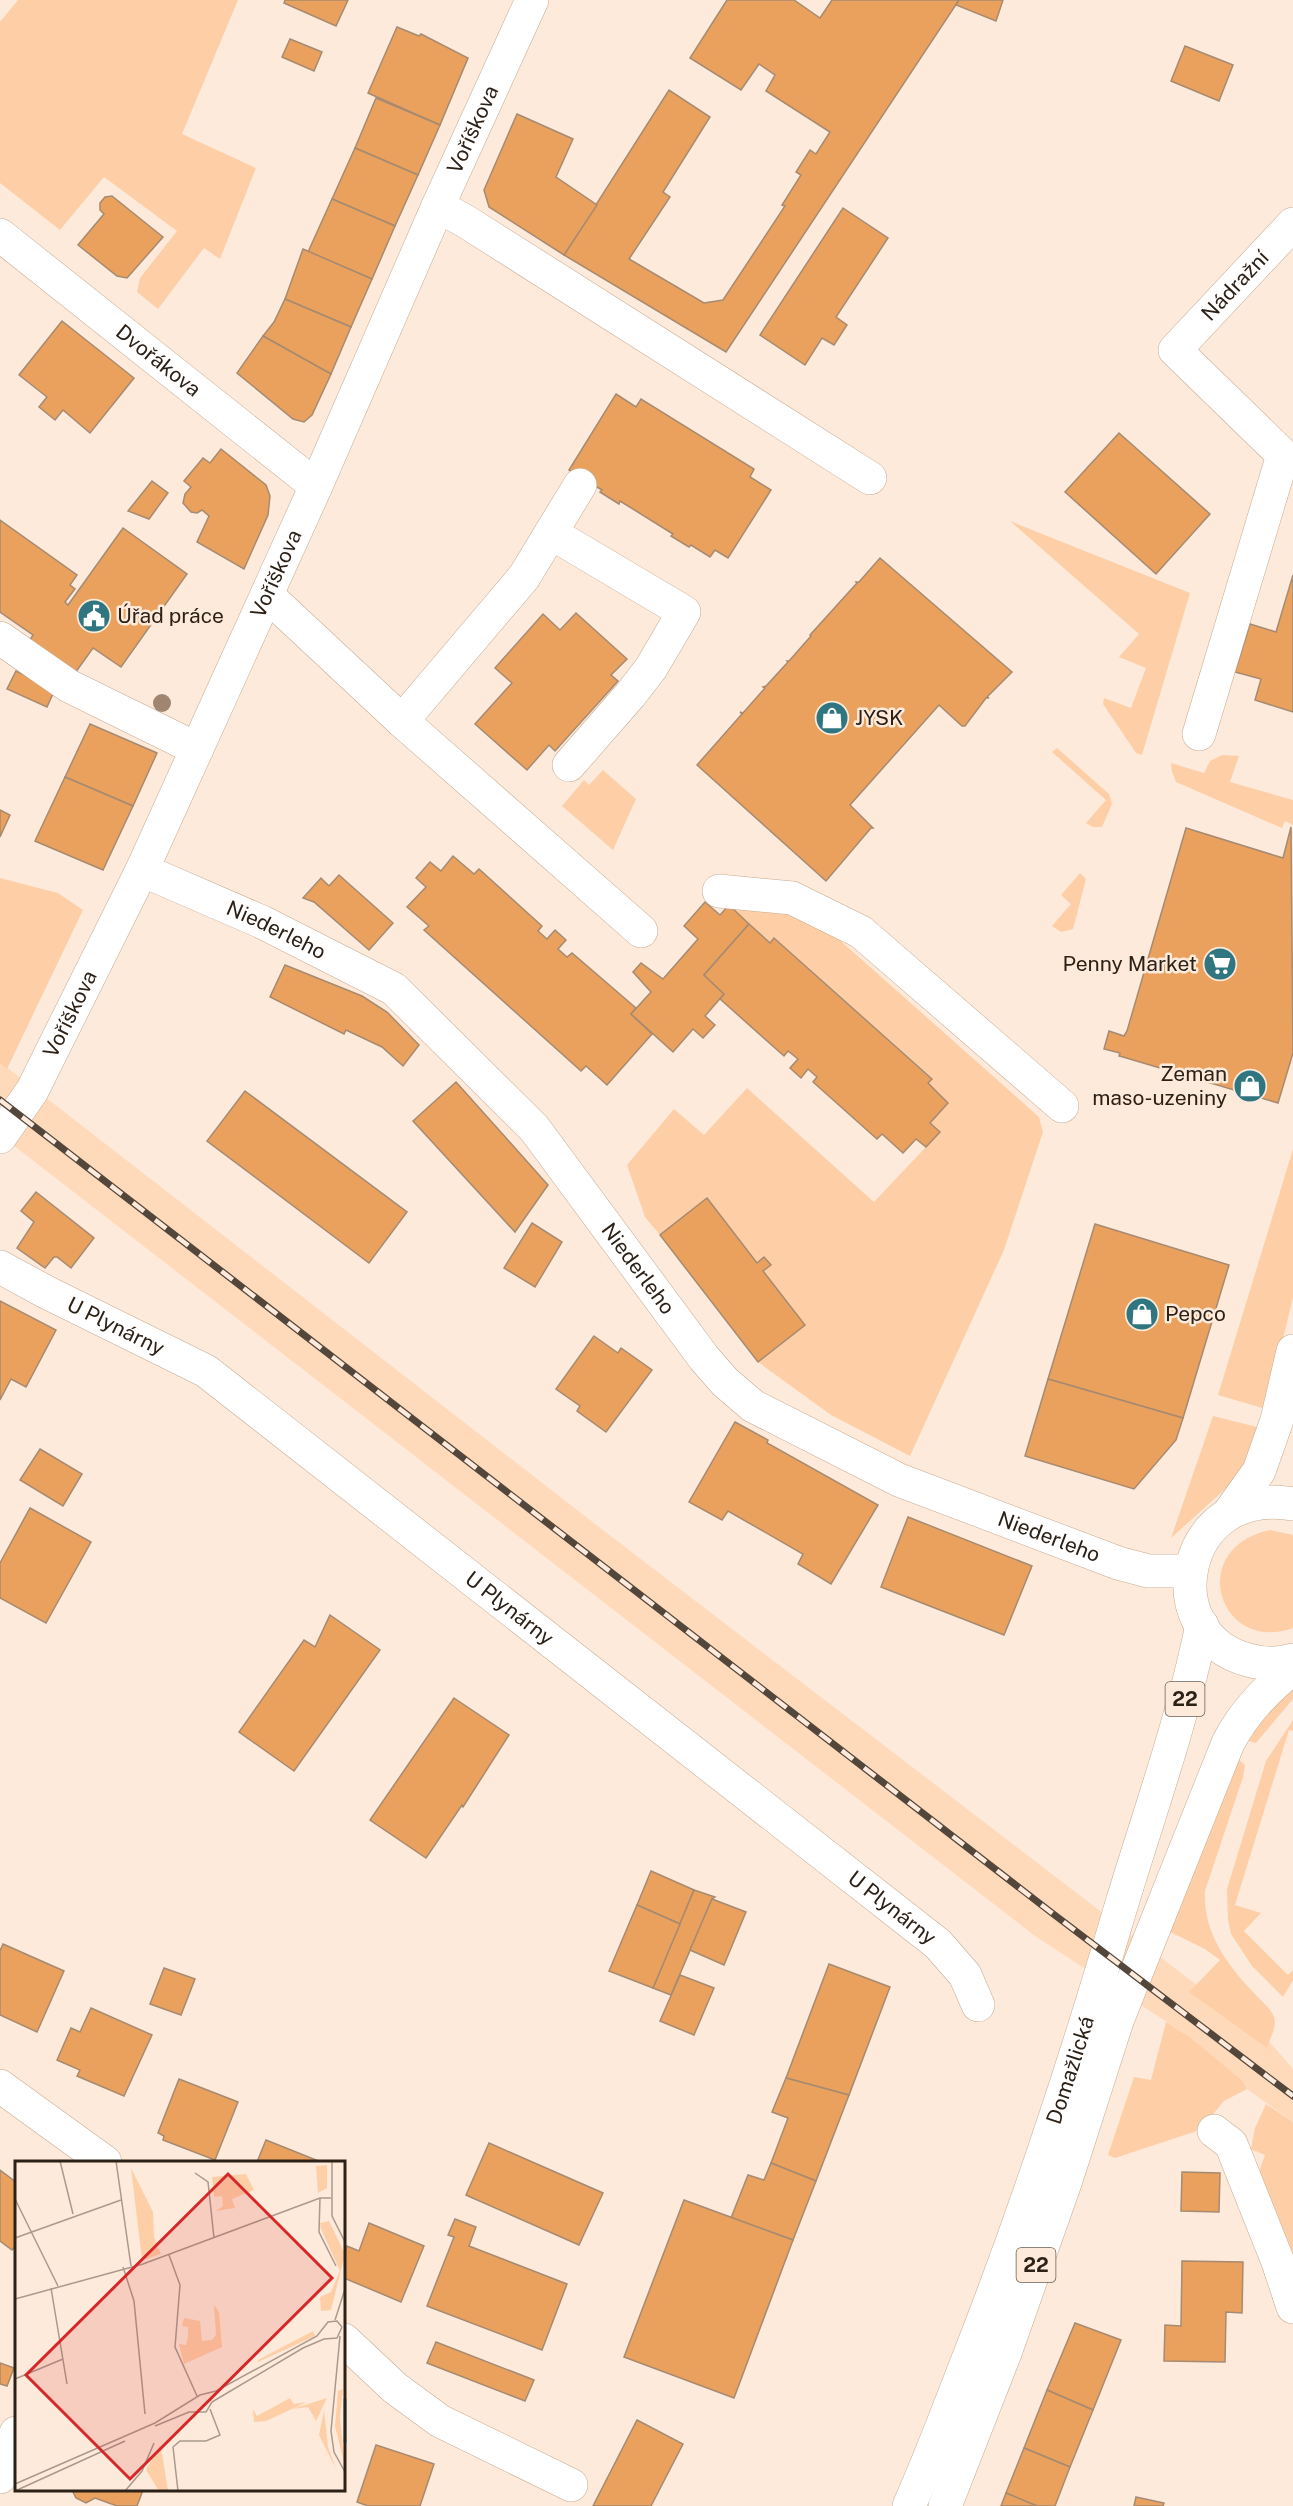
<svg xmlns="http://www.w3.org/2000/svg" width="1293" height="2506" font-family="'Public Sans',sans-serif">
<rect width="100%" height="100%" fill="#fdeadb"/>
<path fill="#ffdaba" d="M 0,1062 L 599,1527 L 1266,2038 L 1293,2069 L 1293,2122 L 1247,2089 L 1243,2081 L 1190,2037 L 1035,1936 L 0,1135 Z"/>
<g fill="#fecfa7">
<path d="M 18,0 L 238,0 L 182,134 L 256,168 L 220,259 L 204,248 L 158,309 L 137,292 L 140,278 L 177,231 L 104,177 L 60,230 L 0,183 L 0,22 Z"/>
<path d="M 1010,521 L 1190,593 L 1142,755 L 1136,753 L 1103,704 L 1104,698 L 1131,708 L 1146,668 L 1119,657 L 1139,634 Z"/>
<path d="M 1057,748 L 1109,794 L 1112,804 L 1102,827 L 1093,827 L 1086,823 L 1106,800 L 1052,752 Z"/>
<path d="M 1222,755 L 1239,756 L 1230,782 L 1293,800 L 1293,825 L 1285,821 L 1282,828 L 1176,782 L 1172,772 L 1171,763 L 1204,773 L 1210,761 Z"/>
<path d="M 603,770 L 636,799 L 613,850 L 562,806 L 584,780 L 589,785 Z"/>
<path d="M 1080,873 L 1086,879 L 1073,929 L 1061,932 L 1052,926 L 1071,904 L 1061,895 Z"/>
<path d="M 0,878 L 58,893 L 83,910 L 7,1069 L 0,1063 Z"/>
<path d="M 729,905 L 807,911 L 1039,1117 L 1043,1132 L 1004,1250 L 910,1456 L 831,1415 L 758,1362 L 805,1325 L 763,1271 L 770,1265 L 764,1257 L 757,1263 L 707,1198 L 660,1235 L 645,1217 L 627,1165 L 674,1109 L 704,1135 L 747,1088 L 874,1202 L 940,1132 L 930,1123 L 948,1103 L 928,1083 L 932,1078 L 775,938 L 770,943 Z"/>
<path d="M 1293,1149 L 1293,1297 L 1266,1409 L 1218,1395 Z"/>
<path d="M 1213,1416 L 1261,1428 L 1251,1457 L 1235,1480 L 1171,1538 Z"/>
<path d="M 1270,1530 L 1293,1535 L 1293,1628 C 1219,1655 1185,1548 1270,1530 Z"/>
<path d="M 1293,1685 L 1293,1699 L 1256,1743 L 1245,1740 Z"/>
<path d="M 1293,1720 L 1293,1731 L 1289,1730 L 1235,1905 L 1261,1913 L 1244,1931 L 1288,1975 L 1293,1970 L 1293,1980 L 1283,1997 L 1252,1966 L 1231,1934 L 1228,1920 L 1227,1889 L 1266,1761 Z"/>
<path d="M 1237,1758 L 1245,1765 L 1243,1777 L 1205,1891 C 1203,1932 1226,1963 1253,1992 C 1259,1999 1271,2008 1274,2017 C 1277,2027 1270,2038 1267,2048 L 1189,1992 L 1220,1960 L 1205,1949 L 1166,1930 Z"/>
<path d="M 1166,2022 L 1190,2037 L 1243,2081 L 1247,2089 L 1224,2101 L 1200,2130 L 1115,2158 L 1108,2155 L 1134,2077 L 1151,2080 Z"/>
<path d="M 1266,2104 L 1293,2122 L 1293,2281 L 1258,2174 L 1265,2155 L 1251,2149 L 1255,2128 Z"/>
</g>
<g fill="#e9a15d" stroke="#a68a71" stroke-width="1.5">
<path d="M 285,0 L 348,0 L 336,26 L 284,3 Z"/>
<path d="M 727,0 L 794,0 L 820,18 L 832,0 L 959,0 L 726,352 L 564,255 L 669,90 L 710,117 L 663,192 L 670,197 L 629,259 L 704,303 L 723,300 L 785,206 L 782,205 L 801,175 L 796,172 L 810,150 L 816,154 L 830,132 L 766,91 L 775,75 L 759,64 L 741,90 L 690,58 Z"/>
<path d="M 959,0 L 1003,0 L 996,21 L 956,5 Z"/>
<path d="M 397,27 L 419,36 L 421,34 L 468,58 L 440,125 L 368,93 Z"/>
<path d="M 290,39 L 322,52 L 314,71 L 282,57 Z"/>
<path d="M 1185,46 L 1233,65 L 1219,101 L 1171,81 Z"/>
<path d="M 376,98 L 440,125 L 418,175 L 355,148 Z"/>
<path d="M 517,114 L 573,139 L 556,177 L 597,205 L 564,255 L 489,207 L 484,190 Z"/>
<path d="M 355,148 L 418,175 L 395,226 L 332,199 Z"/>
<path d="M 112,196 L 163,237 L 127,278 L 117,276 L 78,245 L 104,214 L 100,210 L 100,203 L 105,197 Z"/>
<path d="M 332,199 L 395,226 L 372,279 L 308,252 Z"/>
<path d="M 843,208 L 888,238 L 836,317 L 847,325 L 834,345 L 822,338 L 805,365 L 760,335 Z"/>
<path d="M 303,249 L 372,279 L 351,327 L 285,299 Z"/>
<path d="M 285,299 L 351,327 L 331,374 L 263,336 L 274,322 Z"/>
<path d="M 62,321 L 134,378 L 90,433 L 63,410 L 55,420 L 39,407 L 47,397 L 19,375 Z"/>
<path d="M 263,336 L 331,374 L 312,415 L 304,422 L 293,419 L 237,373 Z"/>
<path d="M 616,394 L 636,407 L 641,399 L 754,469 L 750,477 L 771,490 L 728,558 L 715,550 L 710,557 L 691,545 L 689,547 L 671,536 L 673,534 L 620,501 L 619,504 L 600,492 L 602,490 L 569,470 Z"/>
<path d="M 1119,433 L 1210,514 L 1156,574 L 1065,492 Z"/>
<path d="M 221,449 L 266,485 L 270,496 L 268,515 L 244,569 L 197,542 L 209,516 L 202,510 L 197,513 L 191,512 L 183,503 L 185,494 L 191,487 L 184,481 L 203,458 L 210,463 Z"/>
<path d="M 152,481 L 168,493 L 149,519 L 128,511 Z"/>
<path d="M 0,520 L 77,575 L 70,585 L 75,589 L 65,602 L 68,605 L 123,528 L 187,574 L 121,667 L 93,648 L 73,676 L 28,643 L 33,635 L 0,612 Z"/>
<path d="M 880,558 L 1012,672 L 987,697 L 989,698 L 986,698 L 965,726 L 962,726 L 939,705 L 850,805 L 873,828 L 871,828 L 826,881 L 697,765 L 742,714 L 740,712 L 743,713 L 765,688 L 763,687 L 766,686 L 788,662 L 787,661 L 789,661 L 811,636 L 810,635 L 857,583 L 856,582 L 859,582 Z"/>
<path d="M 1293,575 L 1293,712 L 1255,700 L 1261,679 L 1235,672 L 1250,624 L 1276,632 Z"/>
<path d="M 576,613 L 627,659 L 611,675 L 618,681 L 555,751 L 549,745 L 527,770 L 475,724 L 512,683 L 495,668 L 543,614 L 560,630 Z"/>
<path d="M 16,671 L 55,689 L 47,707 L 7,689 Z"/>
<path d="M 90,724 L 157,753 L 133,806 L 65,777 Z"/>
<path d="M 65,777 L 133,806 L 103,870 L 35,841 Z"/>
<path d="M 0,810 L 10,815 L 0,837 Z"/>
<path d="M 1291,827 L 1293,1053 L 1278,1103 L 1123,1057 L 1119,1056 L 1120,1053 L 1104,1049 L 1109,1031 L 1124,1036 L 1127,1031 L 1186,828 L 1283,858 Z"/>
<path d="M 453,856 L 474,874 L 479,869 L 542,926 L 538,931 L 547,939 L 555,930 L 566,940 L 558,949 L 567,957 L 572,953 L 636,1008 L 631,1014 L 652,1034 L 607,1085 L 586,1066 L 581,1071 L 424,930 L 429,926 L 407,907 L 426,887 L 416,878 L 430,862 L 441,871 Z"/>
<path d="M 339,875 L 393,923 L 369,950 L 314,902 L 303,898 L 321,878 L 329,886 Z"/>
<path d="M 705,902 L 720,915 L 729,905 L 749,924 L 704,975 L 724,994 L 705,1016 L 715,1025 L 703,1038 L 693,1029 L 673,1052 L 631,1014 L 651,992 L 633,972 L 641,963 L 663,979 L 698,939 L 684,926 Z"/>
<path d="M 749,924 L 770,943 L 774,938 L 932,1079 L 928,1083 L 948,1103 L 930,1123 L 940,1132 L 926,1147 L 916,1139 L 903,1153 L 882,1134 L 877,1139 L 813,1082 L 817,1077 L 808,1069 L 801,1078 L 790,1068 L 798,1059 L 788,1051 L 784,1056 L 720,999 L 724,994 L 704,975 Z"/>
<path d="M 285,965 L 362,996 L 387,1012 L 419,1045 L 403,1066 L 382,1047 L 346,1030 L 344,1034 L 270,997 Z"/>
<path d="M 456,1082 L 548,1185 L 515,1232 L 413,1121 Z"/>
<path d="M 245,1091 L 407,1212 L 369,1263 L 207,1141 Z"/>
<path d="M 36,1192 L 94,1238 L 71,1268 L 57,1257 L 54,1257 L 45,1268 L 17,1248 L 34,1222 L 21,1211 Z"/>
<path d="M 707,1198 L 757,1263 L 764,1257 L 771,1265 L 763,1271 L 805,1325 L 758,1362 L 660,1235 Z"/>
<path d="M 532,1223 L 562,1242 L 535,1287 L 504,1268 Z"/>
<path d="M 1095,1224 L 1229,1265 L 1183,1418 L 1048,1379 Z"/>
<path d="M 0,1301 L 56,1330 L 26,1387 L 11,1379 L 0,1400 Z"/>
<path d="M 594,1336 L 618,1353 L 621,1348 L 652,1370 L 606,1432 L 577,1411 L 580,1406 L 556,1389 Z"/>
<path d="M 1048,1379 L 1183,1418 L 1176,1440 L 1134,1489 L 1025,1456 Z"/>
<path d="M 735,1422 L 768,1440 L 767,1443 L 878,1505 L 831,1584 L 798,1564 L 803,1554 L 728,1511 L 722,1520 L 689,1502 Z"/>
<path d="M 40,1449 L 82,1474 L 63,1506 L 20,1480 Z"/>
<path d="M 30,1508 L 91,1542 L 46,1623 L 0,1598 L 0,1563 Z"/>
<path d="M 908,1517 L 1032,1566 L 1004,1635 L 881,1587 Z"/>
<path d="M 330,1615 L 380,1650 L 294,1771 L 239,1732 L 304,1640 L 315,1647 Z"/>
<path d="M 454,1698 L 509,1735 L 463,1807 L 462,1805 L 426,1858 L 370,1820 Z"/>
<path d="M 651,1871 L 694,1890 L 680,1924 L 637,1905 Z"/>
<path d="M 694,1890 L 715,1897 L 712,1899 L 671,1995 L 653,1988 Z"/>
<path d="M 712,1899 L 746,1912 L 724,1965 L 690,1950 Z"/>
<path d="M 637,1905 L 680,1924 L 653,1988 L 609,1971 Z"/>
<path d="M 3,1944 L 64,1971 L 37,2032 L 0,2015 L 0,1951 Z"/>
<path d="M 829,1964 L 890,1987 L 849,2095 L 786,2078 Z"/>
<path d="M 164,1968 L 195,1979 L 181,2015 L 150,2004 Z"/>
<path d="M 680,1975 L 714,1988 L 694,2035 L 660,2021 Z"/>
<path d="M 91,2008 L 152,2035 L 124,2096 L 77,2076 L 80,2070 L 57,2060 L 71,2028 L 80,2032 Z"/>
<path d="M 786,2078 L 849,2095 L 816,2181 L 771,2163 L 788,2118 L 772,2112 Z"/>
<path d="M 179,2079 L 238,2102 L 215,2160 L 163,2140 L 164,2136 L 158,2133 Z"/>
<path d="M 266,2140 L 321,2162 L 257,2162 Z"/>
<path d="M 489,2143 L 603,2193 L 579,2245 L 466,2195 Z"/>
<path d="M 771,2163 L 816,2181 L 793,2240 L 731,2218 L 748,2175 L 764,2180 Z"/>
<path d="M 0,2170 L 16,2182 L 16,2245 L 12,2250 L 0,2241 Z"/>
<path d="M 1182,2172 L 1220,2173 L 1219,2212 L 1181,2211 Z"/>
<path d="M 684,2200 L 793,2240 L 734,2398 L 624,2357 Z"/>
<path d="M 455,2219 L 476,2227 L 469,2246 L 567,2284 L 542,2350 L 427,2306 L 454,2237 L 448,2235 Z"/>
<path d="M 369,2223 L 424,2246 L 401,2302 L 344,2278 L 344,2256 L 347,2246 L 359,2251 Z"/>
<path d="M 1182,2261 L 1243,2262 L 1242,2313 L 1226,2312 L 1225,2362 L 1164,2361 L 1165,2325 L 1181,2326 Z"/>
<path d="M 1075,2323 L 1121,2340 L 1093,2410 L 1047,2390 Z"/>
<path d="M 436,2342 L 534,2380 L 525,2401 L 427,2363 Z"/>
<path d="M 0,2363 L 14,2368 L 7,2386 L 0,2384 Z"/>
<path d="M 1047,2390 L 1093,2410 L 1070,2467 L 1024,2448 Z"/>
<path d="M 637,2420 L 683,2444 L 651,2506 L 593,2506 Z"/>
<path d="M 376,2445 L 434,2464 L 420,2506 L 368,2506 L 357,2502 Z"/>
<path d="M 1024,2448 L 1070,2467 L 1055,2506 L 1037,2506 L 1006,2493 Z"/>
<path d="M 72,2490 L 143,2490 L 137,2506 L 117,2506 L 95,2498 L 86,2503 L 76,2498 Z"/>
<path d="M 1006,2493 L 1037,2506 L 1001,2506 Z"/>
<path d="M 1136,2497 L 1164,2503 L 1163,2506 L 1134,2506 Z"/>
</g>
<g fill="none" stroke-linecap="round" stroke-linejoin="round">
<g stroke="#c7aa90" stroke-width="34">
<g id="minor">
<path d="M 438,206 L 465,221 L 870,478"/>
<path id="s1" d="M 0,235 L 316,486"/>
<path d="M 551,533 L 684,612 L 651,668 L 631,694 L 569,765"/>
<path d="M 267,595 L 402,721 L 641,931"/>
<path d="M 0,638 L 69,686 L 197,749"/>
<path d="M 402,721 L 524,577 L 580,485"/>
<path id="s2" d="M 1199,734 L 1283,455 L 1175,350 L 1293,224"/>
<path id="s3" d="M 142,870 L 262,922 L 394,989 L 534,1128 L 704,1358 L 725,1382 L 753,1406 L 899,1480 L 1118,1563 L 1148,1571 L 1191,1571"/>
<path d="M 719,891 L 792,898 L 861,932 L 1062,1106"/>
<path id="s4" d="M 0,1137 L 32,1091 L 142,870 L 316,486 L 438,206 L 532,0"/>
<path id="s5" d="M 0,1267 L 46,1292 L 206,1371 L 938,1944 L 965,1975 L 978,2005"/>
<path d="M 0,2086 L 105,2162"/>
<path d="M 1214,2131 L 1231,2144 L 1278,2262 L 1293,2307"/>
<path d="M 344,2340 L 395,2388 L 440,2421 L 571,2485"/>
<path d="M 0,2477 L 16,2433"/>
</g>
</g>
<g stroke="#c7aa90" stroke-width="34">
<g id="major">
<path d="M 1293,1504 C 1181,1484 1152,1634 1248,1660 C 1263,1664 1278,1665 1293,1660"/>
<path d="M 1229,1513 L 1259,1471 L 1277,1420 L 1293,1351"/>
<path id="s6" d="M 909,2506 C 929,2461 947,2414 965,2367 C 1025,2215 1076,2060 1122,1903 C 1150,1811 1183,1719 1202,1625"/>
<path d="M 945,2506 L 1005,2353 L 1066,2180 L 1117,2021 L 1228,1743 C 1244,1712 1266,1690 1293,1668"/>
</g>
</g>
<use href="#minor" stroke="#fff" stroke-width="33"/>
<use href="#major" stroke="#fff" stroke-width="33"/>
<g stroke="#53473c" stroke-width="7">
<path id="rail" d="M 0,1100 L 1052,1913 L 1293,2096"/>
</g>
<use href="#rail" stroke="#fdeadb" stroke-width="4.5" stroke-dasharray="14" stroke-linecap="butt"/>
</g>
<circle fill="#a08670" cx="162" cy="703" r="9"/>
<defs>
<g id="civic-disc" transform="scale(1.725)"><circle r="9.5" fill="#2f7681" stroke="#fdeadb"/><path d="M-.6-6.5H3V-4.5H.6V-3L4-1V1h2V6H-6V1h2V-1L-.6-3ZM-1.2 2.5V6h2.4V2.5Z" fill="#fff"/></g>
<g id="shop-disc" transform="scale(1.725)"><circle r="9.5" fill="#2f7681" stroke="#fdeadb"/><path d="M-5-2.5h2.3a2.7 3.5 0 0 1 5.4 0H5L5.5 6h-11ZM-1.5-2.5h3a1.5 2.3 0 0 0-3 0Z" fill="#fff"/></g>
<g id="supermarket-disc" transform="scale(1.725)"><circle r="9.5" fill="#2f7681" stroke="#fdeadb"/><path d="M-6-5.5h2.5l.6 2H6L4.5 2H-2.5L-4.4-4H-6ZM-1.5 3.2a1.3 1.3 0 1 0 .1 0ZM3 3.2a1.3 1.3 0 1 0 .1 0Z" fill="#fff"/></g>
</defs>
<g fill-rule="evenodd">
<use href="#civic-disc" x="94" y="616"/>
<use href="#shop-disc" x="832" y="718"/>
<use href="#supermarket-disc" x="1220" y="964"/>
<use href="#shop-disc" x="1250" y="1086"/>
<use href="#shop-disc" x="1142" y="1314"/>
</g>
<g text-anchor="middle" stroke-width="5" stroke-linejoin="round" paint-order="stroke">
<g fill="#fdeadb" stroke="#6b5d52" stroke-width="1.5">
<rect x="1165.5" y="1682" width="39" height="34" rx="4.5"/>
<rect x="1016.5" y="2248" width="39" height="34" rx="4.5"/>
</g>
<g font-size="20" font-weight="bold" fill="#2c2117">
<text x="1185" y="1706">22</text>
<text x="1036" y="2272">22</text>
</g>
<g font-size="21" fill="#2c2117" stroke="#fdeadb">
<text dy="7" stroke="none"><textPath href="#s4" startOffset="1114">Voříškova</textPath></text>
<text dy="7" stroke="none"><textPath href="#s2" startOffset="530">Nádražní</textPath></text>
<text dy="7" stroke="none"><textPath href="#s1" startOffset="202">Dvořákova</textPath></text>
<text dy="7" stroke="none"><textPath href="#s4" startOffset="628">Voříškova</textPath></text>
<text dy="7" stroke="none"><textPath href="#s3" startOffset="147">Niederleho</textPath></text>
<text dy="7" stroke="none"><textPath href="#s4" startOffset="142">Voříškova</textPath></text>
<text dy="7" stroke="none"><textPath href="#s3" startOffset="651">Niederleho</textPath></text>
<text dy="7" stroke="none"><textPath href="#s5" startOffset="130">U Plynárny</textPath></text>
<text dy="7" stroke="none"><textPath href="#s3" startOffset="1155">Niederleho</textPath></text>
<text dy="7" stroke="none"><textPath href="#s5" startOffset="616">U Plynárny</textPath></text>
<text dy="7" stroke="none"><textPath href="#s5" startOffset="1102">U Plynárny</textPath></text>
<text dy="7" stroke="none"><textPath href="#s6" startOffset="465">Domažlická</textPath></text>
</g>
<g font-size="21" fill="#2c2117" stroke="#fdeadb" text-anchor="start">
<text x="117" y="623">Úřad práce</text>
<text x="855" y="725">JYSK</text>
<text x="1197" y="971" text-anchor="end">Penny Market</text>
<text x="1227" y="1081" text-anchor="end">Zeman<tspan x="1227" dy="24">maso-uzeniny</tspan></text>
<text x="1165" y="1321">Pepco</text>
</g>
</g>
<g transform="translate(15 2161)">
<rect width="330" height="330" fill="#fdeadb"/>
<path d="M 312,4 L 312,27 L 303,32 L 301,5 ZM 116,7 L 138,51 L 139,76 L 146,93 L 127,99 ZM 231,13 L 239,29 L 217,38 L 220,47 L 201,50 L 208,45 L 207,35 L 199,36 L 197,16 ZM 314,60 L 330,93 L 316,149 L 306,150 L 305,136 L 316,131 L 325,110 L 306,68 L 305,62 ZM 199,144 L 204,151 L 207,186 L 169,203 L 164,183 L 171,184 L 173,176 L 173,166 L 167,165 L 169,157 L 185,160 L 187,180 L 197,179 L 201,174 ZM 298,170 L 300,175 L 243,201 L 243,199 ZM 328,228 L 325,256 L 330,306 L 320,265 L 323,230 ZM 275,237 L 279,243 L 292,241 L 251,260 L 239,261 L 238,248 L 242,255 ZM 312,237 L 301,260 L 293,246 L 277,248 ZM 309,249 L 313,286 L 321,308 L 304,274 ZM 145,284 L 148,298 L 153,330 L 144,330 L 131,309 Z" fill="#fecfa7"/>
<path fill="none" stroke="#40a8b8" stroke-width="3" d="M 330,238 L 330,282"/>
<path fill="none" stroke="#a99a8d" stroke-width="1.5" d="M 45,0 L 58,53M 101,0 L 116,105M 317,0 L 317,55 L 330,81M 180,12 L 193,21 L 199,77M 305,37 L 304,71 L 321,105M 0,38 L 43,125M 0,77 L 106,39M 154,94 L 165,124 L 160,186 L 182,235M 108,106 L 119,140 L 130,253M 36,127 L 52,223M 0,138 L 128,103 L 305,37 L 316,37M 320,159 L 330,128M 325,175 L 316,270 L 319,291 L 330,311M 0,218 L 48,198M 197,241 L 288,187 L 309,178 L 322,177 L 327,166M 140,265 L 174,251 L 191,251 L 197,241M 0,323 L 140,262 L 185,234 L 201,230 L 302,175 L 313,161 L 322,160 L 327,166M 0,330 L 110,280M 110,330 L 127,310 L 139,282M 163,330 L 158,286 L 165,280 L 191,280 L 205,274 L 195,248"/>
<path fill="#d62828" fill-opacity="0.15" stroke="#d62828" stroke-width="3" d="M 213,13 L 317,117 L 115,318 L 11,214 Z"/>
<rect width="330" height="330" fill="none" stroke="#2c2117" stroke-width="3"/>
</g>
</svg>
